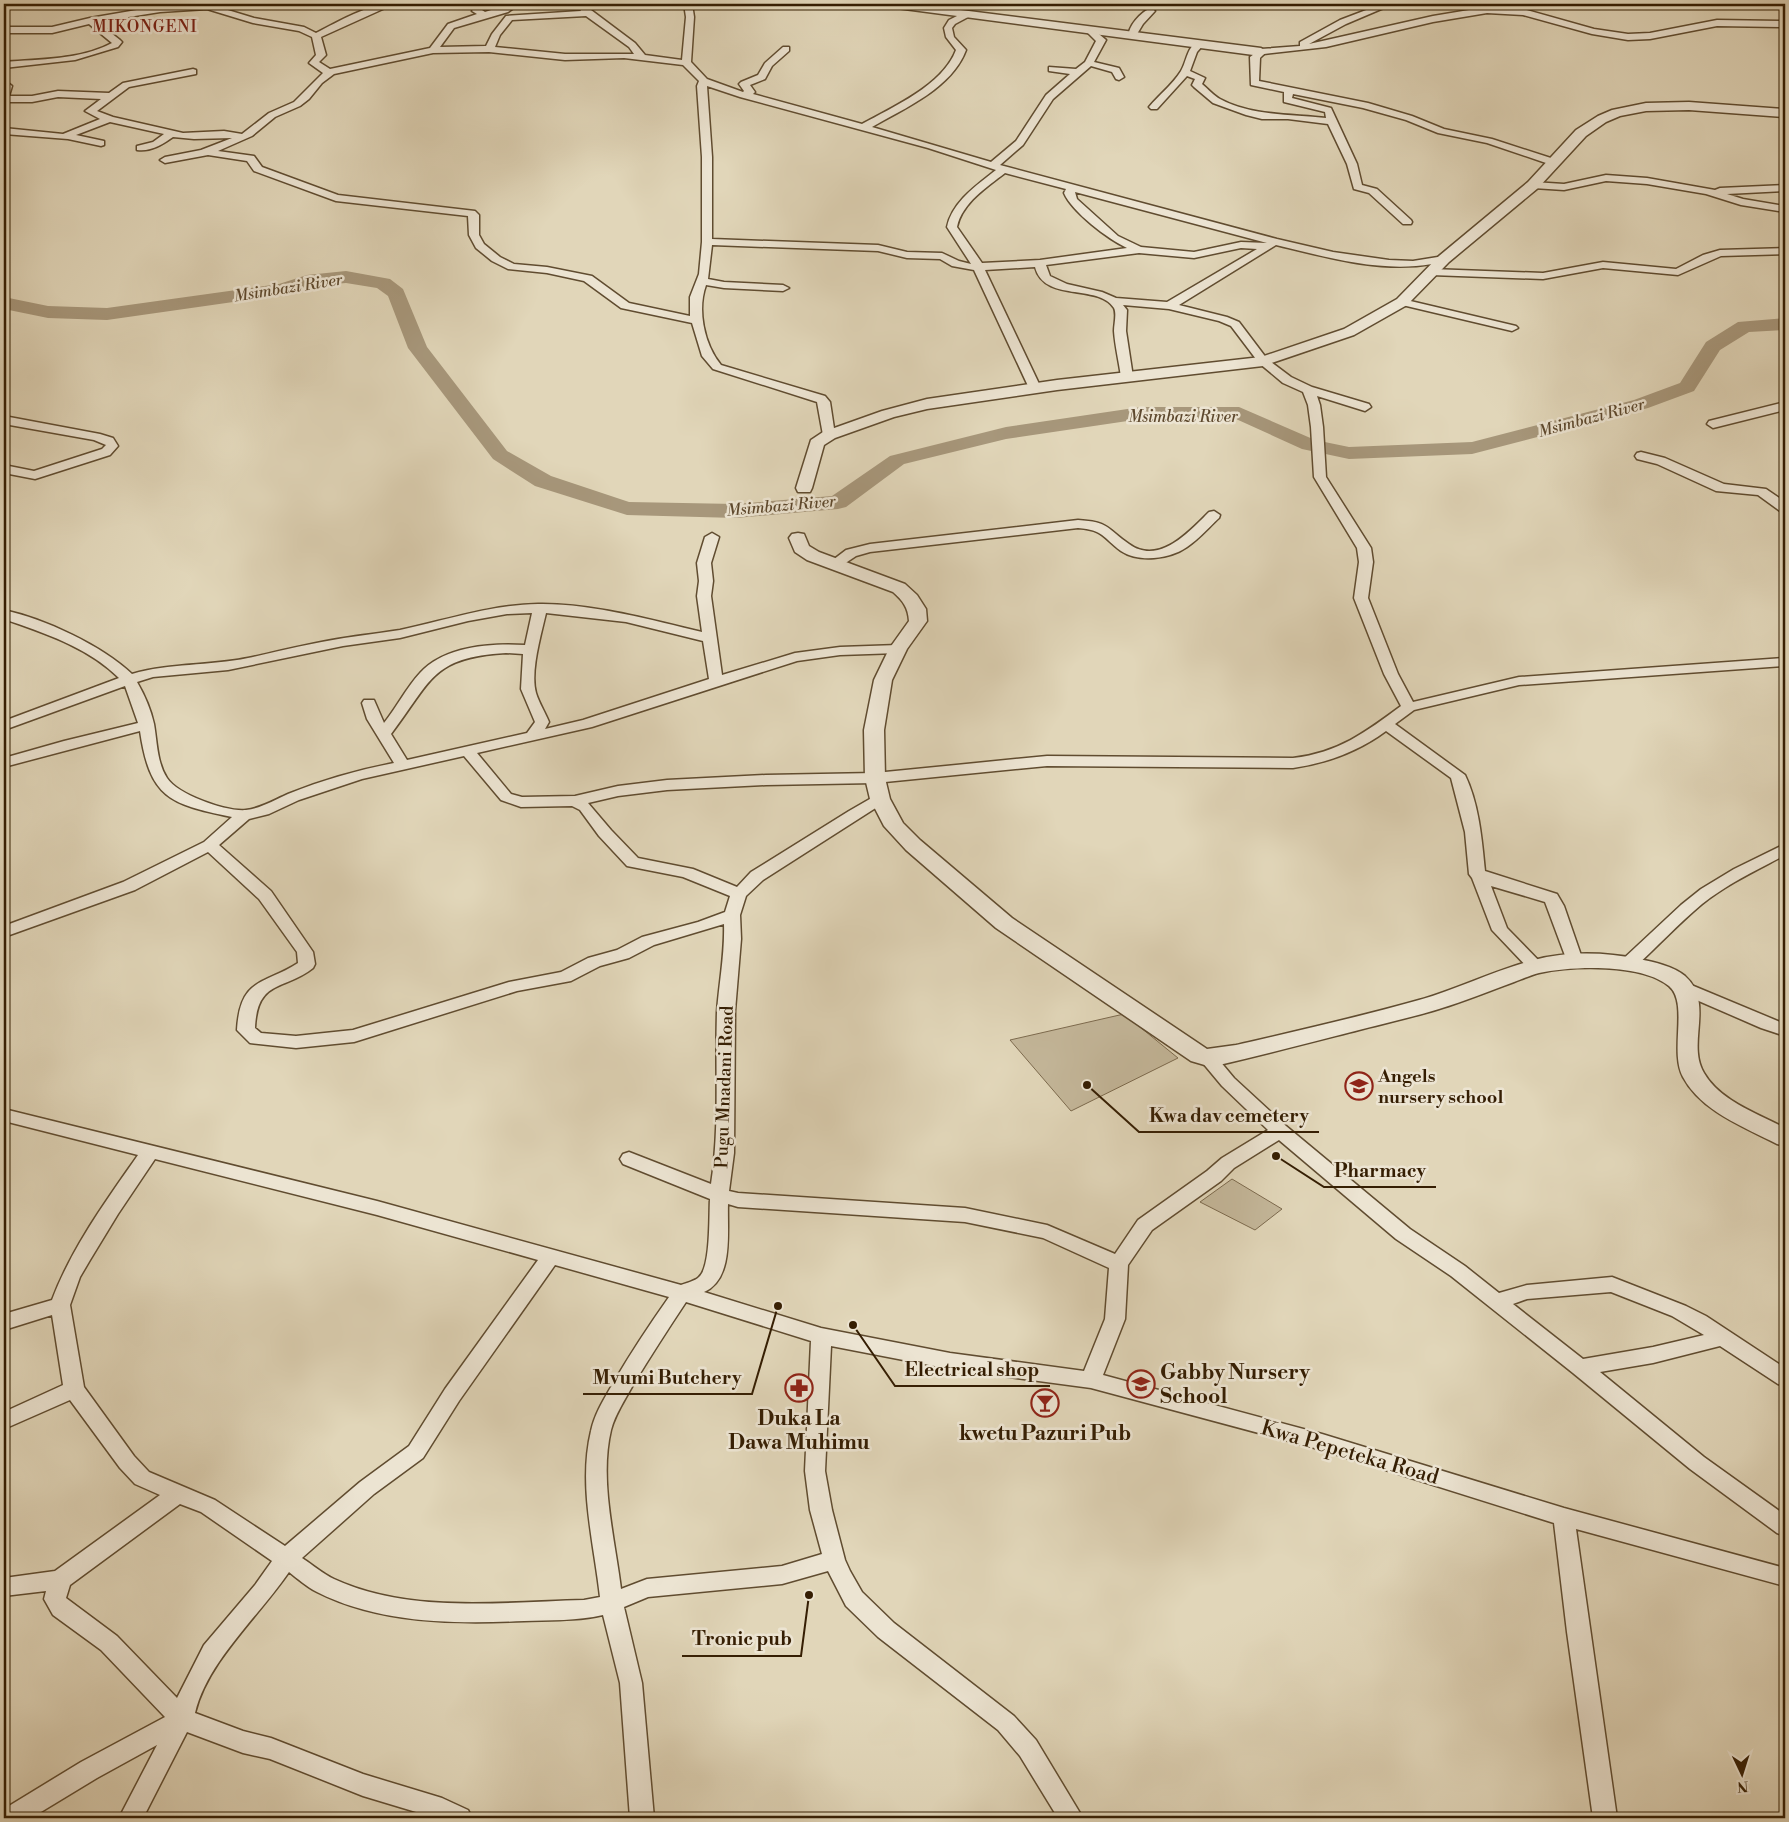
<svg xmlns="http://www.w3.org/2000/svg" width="1789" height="1822" font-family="'Libre Bodoni',serif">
<rect width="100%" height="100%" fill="#e1d6b9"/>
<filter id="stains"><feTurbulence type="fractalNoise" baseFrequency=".004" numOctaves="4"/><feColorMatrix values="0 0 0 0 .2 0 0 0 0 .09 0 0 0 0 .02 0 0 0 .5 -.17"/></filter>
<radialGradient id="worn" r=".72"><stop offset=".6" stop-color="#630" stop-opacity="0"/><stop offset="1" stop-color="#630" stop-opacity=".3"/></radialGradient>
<g fill="#c4b79a" stroke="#7c6a4e">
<path d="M 1124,1014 L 1178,1058 L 1071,1111 L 1010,1040 Z"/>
<path d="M 1232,1179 L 1282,1209 L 1255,1230 L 1200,1202 Z"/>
</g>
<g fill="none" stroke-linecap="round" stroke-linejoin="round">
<path fill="#a7977b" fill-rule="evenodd" d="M 346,271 L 390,279 L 403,289 L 427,347 L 507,451 L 551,476 L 629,502 L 736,504 L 832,496 L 890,456 L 1006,427 L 1141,407 L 1239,407 L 1315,440 L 1349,447 L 1472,442 L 1634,400 L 1680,383 L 1706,342 L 1738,322 L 1785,318 L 1785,330 L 1749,332 L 1720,350 L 1694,391 L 1648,408 L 1472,454 L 1349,459 L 1302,449 L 1236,419 L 1141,419 L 1006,439 L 904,464 L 846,507 L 838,509 L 736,518 L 627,515 L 535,486 L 493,459 L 408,348 L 388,296 L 377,288 L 346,283 L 309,286 L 282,295 L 107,320 L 48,318 L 4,309 L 4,297 L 48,306 L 107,308 L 279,284 L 307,275 Z"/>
<g stroke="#604c30" stroke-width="3">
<g id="minor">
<path d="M 208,4 L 254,18 L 304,27 L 316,33 C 340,21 367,4 394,4 L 321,37 L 326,55 L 319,62 L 330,69 L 430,48 L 448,24 L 477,14 L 472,11 L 474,8 L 419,7 L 415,4 L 481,4 L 485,7 L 482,10 L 485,12 C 496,9 508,3 519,4 L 508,12 L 454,28 L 440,47 L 486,46 L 492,34 L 506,16 L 581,11 L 578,6 L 583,4 L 635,43 L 645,55 L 682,60 L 686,17 L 684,4 L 692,4 L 694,17 L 691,62 L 707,79 L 743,92 L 744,91 L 739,84 L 741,82 L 758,75 L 765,63 L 783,47 L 789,47 L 789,51 L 772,66 L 765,79 L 750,85 L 755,92 L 753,94 L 862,124 C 893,107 943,85 956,50 L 946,37 L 944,28 L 949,20 L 967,11 L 970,12 L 970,16 L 955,24 L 952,28 L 954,37 L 966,50 C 952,88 905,108 872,127 L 991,162 L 1016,141 L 1046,95 L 1070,74 L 1049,71 L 1049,67 L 1076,69 L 1085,62 L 1096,41 L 1086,31 L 1087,29 L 1093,29 L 1106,40 L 1094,62 L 1119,68 L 1124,77 L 1119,80 L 1116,79 L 1112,72 L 1091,66 L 1053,99 L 1023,145 L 1000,165 L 1277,239 L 1333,252 L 1389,260 L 1413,261 L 1444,256 L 1449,259 C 1445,263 1438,263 1432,264 C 1380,273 1326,257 1276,245 L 1179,305 L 1227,317 L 1239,322 L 1267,359 L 1291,377 L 1312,387 L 1369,404 L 1371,407 L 1365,411 L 1317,396 L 1320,405 L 1323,427 L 1326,477 L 1371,548 L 1373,562 L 1368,598 L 1398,674 L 1413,702 L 1519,677 L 1785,658 L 1785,666 L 1519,685 L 1414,710 L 1395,724 L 1465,775 C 1479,804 1482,840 1485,871 L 1557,894 L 1564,906 L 1583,961 L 1581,965 L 1575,966 L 1569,965 L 1567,961 L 1545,902 L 1491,886 L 1507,928 L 1544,966 L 1542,970 L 1536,972 L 1530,970 L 1492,930 L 1472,878 L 1469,874 L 1465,832 L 1451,778 L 1386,731 C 1359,751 1327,763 1293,768 L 1047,766 L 875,783 L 766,785 L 667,790 L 618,796 L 588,803 L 611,830 L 638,858 L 693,869 L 737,887 L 751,872 L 849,811 L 875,796 L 885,796 L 888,799 L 885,802 L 763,880 L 746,896 L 740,915 L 741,939 L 735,1011 L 734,1153 L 729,1191 L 738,1193 L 965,1208 L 1047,1225 L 1115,1254 L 1138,1220 L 1207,1171 L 1222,1158 L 1268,1130 L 1222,1086 L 1202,1062 L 1199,1058 L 1202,1054 L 1208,1052 L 1214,1054 L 1234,1078 L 1286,1126 L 1410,1229 L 1465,1266 L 1499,1293 L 1527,1285 L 1612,1277 L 1686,1306 L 1706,1316 L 1785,1368 L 1785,1386 L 1778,1384 L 1720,1346 L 1653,1363 L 1600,1372 L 1704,1457 L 1785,1515 L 1785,1536 L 1777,1533 L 1690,1469 L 1573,1373 L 1451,1276 L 1396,1239 L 1279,1140 L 1234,1168 L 1221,1181 L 1152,1230 L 1128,1265 L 1125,1319 L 1103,1375 L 1322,1434 L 1564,1508 L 1785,1568 L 1785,1586 L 1576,1529 L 1617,1818 L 1593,1818 L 1567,1632 L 1554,1523 L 1322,1450 L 1091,1388 L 950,1369 L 831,1346 L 825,1471 L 832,1510 L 845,1560 L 850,1571 L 862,1592 L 894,1623 L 1014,1716 L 1036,1740 L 1083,1818 L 1058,1818 L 1020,1756 L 998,1730 L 878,1637 L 846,1606 L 828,1571 L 782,1584 L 648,1597 L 624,1607 L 642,1683 L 654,1818 L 630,1818 L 620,1683 L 603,1615 C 577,1621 551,1620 524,1621 C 455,1624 380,1624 317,1592 C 307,1587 298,1579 289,1572 C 259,1616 207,1662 195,1713 L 243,1731 L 271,1738 L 363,1774 L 442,1798 L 468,1810 L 472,1818 L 436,1818 L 363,1796 L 270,1759 L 243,1753 L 187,1732 L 143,1818 L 119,1818 L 157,1745 L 97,1778 L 31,1818 L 4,1818 L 4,1809 L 81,1762 L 165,1717 L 101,1650 L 53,1615 L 44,1599 L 46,1591 L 4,1596 L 4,1578 L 55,1571 L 160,1495 L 135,1484 L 120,1468 L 70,1400 L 4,1429 L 4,1412 L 63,1385 L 52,1315 L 4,1330 L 4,1314 L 52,1300 C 72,1247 106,1201 138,1155 L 4,1121 L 4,1109 L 377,1201 L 681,1285 C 686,1283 695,1281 699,1277 C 711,1267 709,1215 710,1199 L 623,1164 L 620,1159 L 623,1154 L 629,1152 L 711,1184 C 720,1127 715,1070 717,1012 C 719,983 725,954 724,924 L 654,945 L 629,958 L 600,966 L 571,981 L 517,991 L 354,1042 L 296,1048 L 250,1043 L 237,1030 C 240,977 264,985 298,963 L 297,952 L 259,899 L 208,852 L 135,890 L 4,937 L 4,926 L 123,882 L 204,842 L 232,817 C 169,804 150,798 140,731 L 4,767 L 4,758 L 64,741 L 138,723 L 125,686 L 4,730 L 4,721 L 119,678 C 88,647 44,633 4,619 L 4,610 C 45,619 101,645 132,674 C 169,663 209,666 248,658 C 280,651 312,643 344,638 C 363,635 382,633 400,630 C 447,620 490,605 538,604 C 591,603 651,620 702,632 L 697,596 L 699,581 L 697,563 L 705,537 L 712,533 L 719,537 L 711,563 L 713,581 L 711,596 L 722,675 L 795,653 L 840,647 L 898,645 L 905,649 L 898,653 L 840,655 L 797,661 L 592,727 L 477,753 L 511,794 L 522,797 L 575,796 L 618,786 L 667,780 L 766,775 L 875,773 L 1047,756 L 1293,758 C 1338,753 1366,732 1401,706 L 1384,674 L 1354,598 L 1359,562 L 1357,548 L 1314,477 L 1311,427 L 1308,405 L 1303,392 L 1283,383 L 1259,363 L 1231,326 L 1219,321 L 1169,309 L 1123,305 L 1127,310 L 1126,331 L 1133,377 L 1127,381 L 1121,377 C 1119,362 1115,346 1114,331 C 1114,324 1117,314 1114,308 C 1098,283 1044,303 1035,267 L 985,270 L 1041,388 L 1035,392 L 1029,388 L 974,270 L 952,266 L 940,259 L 907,258 L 878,251 L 712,245 L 708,279 L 724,282 L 783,285 L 789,288 L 783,291 L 724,288 L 706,285 C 697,310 704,344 721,365 L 825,396 L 830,402 L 835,435 L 829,439 L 823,435 L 817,402 L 713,369 L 702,356 L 692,323 L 621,308 L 584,281 L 547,273 L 508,269 L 492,261 L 476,248 L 469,235 L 468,216 L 336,201 L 254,171 L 247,161 L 208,155 L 165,163 L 160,160 L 165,157 L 201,150 L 232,138 L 194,139 L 173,137 C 163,144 151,152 137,150 L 137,146 L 153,142 L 164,134 L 110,122 L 76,135 L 104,141 L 104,145 L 101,146 L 68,139 L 4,134 L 4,128 L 63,134 L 100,119 L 85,111 L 101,99 L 58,97 L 32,102 L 4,102 L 4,80 L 12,86 L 9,96 L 32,96 L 58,91 L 109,93 L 123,83 L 193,69 L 196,70 L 196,74 L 129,87 L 97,111 L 113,117 L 183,133 L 224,131 L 242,134 L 269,113 L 294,102 L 323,73 L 309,63 L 316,55 L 312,37 L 299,31 L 253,23 L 207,9 L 160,12 L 97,22 L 120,40 L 122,42 L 118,47 L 75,60 L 4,68 L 4,62 C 40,59 80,60 112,43 L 89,24 L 52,33 L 4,33 L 4,27 L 52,27 L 90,18 L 160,6 ZM 586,16 L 629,47 L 634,54 L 565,54 L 495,47 L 500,35 L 512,20 ZM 489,52 L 565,60 L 624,58 L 683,65 L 699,81 L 697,86 L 702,157 L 702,242 L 699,274 L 690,297 L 690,316 L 629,303 L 592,276 L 547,267 L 514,264 L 500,257 L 484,244 L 479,235 L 479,215 L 475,211 L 338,195 L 262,167 L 254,156 L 218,151 L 252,136 L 275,117 L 300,106 L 309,99 L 322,83 L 334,74 L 433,53 ZM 707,86 L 740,97 L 928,148 L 996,170 C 977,185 952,202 947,227 L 971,264 L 959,261 L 942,253 L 907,252 L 878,245 L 712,239 L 712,157 ZM 1005,173 L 1066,189 L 1064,193 C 1072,212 1108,239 1127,248 L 1040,260 L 982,263 L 957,227 C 962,203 987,187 1005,173 ZM 1075,192 L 1267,243 L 1241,242 L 1194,252 L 1141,247 L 1118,236 L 1077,199 ZM 1241,248 L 1257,249 L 1167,302 L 1116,298 L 1102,292 L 1067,284 L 1050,276 L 1046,265 L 1139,253 L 1194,258 ZM 532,613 L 525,645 C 491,643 444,646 420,673 C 406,688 397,707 384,723 L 374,700 L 364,700 L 362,703 L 367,719 L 394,763 C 358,770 322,780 288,794 C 274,800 262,808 246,810 C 227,812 178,795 167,778 C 157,763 157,741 154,724 C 151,710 144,694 137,682 L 153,677 L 228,670 L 343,646 L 400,638 L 468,621 L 507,614 ZM 546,613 L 626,622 L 703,641 L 709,679 L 583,720 L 545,729 L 549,722 C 545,712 539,703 536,693 C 530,672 541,635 546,613 ZM 506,653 L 523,654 L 521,689 L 535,722 L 527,733 L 407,760 L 391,734 C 431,682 431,657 506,653 ZM 464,756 L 501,800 L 521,807 L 572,806 L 580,810 L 599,836 L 627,866 L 683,877 L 730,896 L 725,912 L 698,922 L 642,937 L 617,950 L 588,958 L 561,972 L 509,982 L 353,1030 L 296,1036 L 261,1033 L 255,1028 C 257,979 284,991 313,968 L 315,964 L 313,952 L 271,891 L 219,845 L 249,819 L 269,814 L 299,800 L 362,779 ZM 155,1159 L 377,1215 L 538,1260 L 445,1389 L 409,1446 L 360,1482 L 285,1546 L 215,1500 L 149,1472 L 134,1456 L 84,1387 L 70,1305 L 80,1277 L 90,1260 L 118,1214 ZM 728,1204 L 738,1207 L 965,1222 L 1043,1238 L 1109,1268 L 1105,1319 L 1084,1371 L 950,1353 L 821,1328 L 704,1292 C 734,1279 727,1232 728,1204 ZM 555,1265 L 669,1297 C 650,1324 632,1351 615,1380 C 606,1396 595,1412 591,1431 C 578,1485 594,1543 600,1597 L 584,1600 C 503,1602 410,1614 334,1579 C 323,1574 313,1565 302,1558 L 374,1494 L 423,1458 L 459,1401 ZM 1611,1292 L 1672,1316 L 1704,1335 L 1653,1347 L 1583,1359 L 1513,1304 L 1527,1299 ZM 686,1302 L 811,1341 L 805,1471 L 810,1510 L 822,1554 L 782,1566 L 647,1579 L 621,1589 C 615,1539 599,1480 611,1430 C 615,1414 625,1400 633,1385 C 650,1357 668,1329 686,1302 ZM 180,1504 L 201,1512 L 272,1561 L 255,1585 L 204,1645 L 177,1698 L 117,1636 L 66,1598 L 70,1585 Z"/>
<path d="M 1382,4 L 1393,4 L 1346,24 L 1309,44 L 1433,16 L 1487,7 L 1523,9 L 1594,29 L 1628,34 L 1650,33 L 1717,20 L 1785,21 L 1785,27 L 1717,26 L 1650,39 L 1628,40 L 1592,34 L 1523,15 L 1487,13 L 1433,22 L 1326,47 L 1264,54 L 1260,58 L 1259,81 L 1368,103 L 1412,116 L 1444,129 L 1492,139 L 1557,160 L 1558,162 L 1553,165 L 1549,164 L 1487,143 L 1438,133 L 1406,120 L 1363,108 L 1293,94 L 1292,98 L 1331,108 L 1357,164 L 1362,185 L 1377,189 L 1411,220 L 1412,222 L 1411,224 L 1403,224 L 1369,193 L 1354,189 L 1347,164 L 1328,124 L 1288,119 L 1262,119 L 1246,115 L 1213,103 L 1194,87 L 1192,85 L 1195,79 L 1187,76 L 1157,109 L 1151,109 L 1149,107 C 1159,95 1173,84 1181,71 C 1187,61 1187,46 1199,41 L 1204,44 L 1197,52 L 1190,71 L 1205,78 L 1202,84 C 1208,89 1214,96 1220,99 C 1251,116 1292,114 1326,118 L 1325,112 L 1284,102 L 1284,92 L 1251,85 L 1250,57 L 1261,49 L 1300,46 L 1300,42 L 1340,20 Z"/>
<path d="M 1151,8 L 1155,11 L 1143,24 L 1137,34 L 1141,37 L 1140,39 L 1129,37 C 1127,27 1141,12 1151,8 Z"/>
<path d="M 1606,175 L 1647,178 L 1715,190 L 1720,188 L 1785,185 L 1785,191 L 1727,194 L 1743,199 L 1785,206 L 1785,212 L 1741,205 L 1706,194 L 1647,184 L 1606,181 L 1564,190 L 1533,188 L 1528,185 L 1533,182 L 1564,184 Z"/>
<path d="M 1785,248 L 1785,254 L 1721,256 L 1678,275 L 1603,268 L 1543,279 L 1431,275 L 1426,272 L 1431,269 L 1543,273 L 1603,262 L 1676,269 L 1703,255 L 1720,250 Z"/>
<path d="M 1402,299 L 1516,326 L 1518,328 L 1512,331 L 1398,304 L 1396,302 L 1398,300 Z"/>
<path d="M 1785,402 L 1785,410 L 1713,428 L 1707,424 L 1709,421 Z"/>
<path d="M 4,416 L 100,434 L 113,438 L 118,446 L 110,455 L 35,479 L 4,473 L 4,465 L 34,471 L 102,449 L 106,445 L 94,440 L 4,424 Z"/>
<path d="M 1641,452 L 1665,458 L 1724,484 L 1766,489 L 1785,502 L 1785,512 L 1780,511 L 1758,495 L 1716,491 L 1657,464 L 1637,459 L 1635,456 L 1637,453 Z"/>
<path d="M 1214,511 L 1220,515 L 1219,518 C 1208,528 1199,539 1187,547 C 1170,559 1139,563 1121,551 C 1102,537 1104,530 1078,528 L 870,552 L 856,556 L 841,566 L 831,566 L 829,563 L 846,550 L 870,544 L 1078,520 C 1110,522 1106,528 1129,544 C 1159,566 1190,531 1209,512 Z"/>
<path d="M 1785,844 L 1785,855 C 1757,870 1727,884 1702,904 C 1678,924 1657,947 1634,968 L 1628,970 L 1622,968 L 1620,964 L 1622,960 L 1681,905 L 1701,889 L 1734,869 Z"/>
<path d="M 1684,982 L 1785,1024 L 1785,1036 L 1761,1028 L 1678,992 L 1676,988 L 1678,984 Z"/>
</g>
</g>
<g stroke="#604c30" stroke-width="3">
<g id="tertiary">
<path d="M 883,4 L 913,4 L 1261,48 L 1267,52 L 1261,56 L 889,7 Z"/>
<path d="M 1689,102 L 1785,109 L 1785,117 L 1689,110 L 1646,111 L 1620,116 L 1606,122 L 1586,136 L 1538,188 L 1449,262 L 1407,305 L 1354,335 L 1263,366 L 1057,390 L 927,409 L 894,417 L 835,438 L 824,445 L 812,488 L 810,492 L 798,492 L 796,488 L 811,440 L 823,432 L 882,411 L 927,399 L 1057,380 L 1261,357 L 1344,329 L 1397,299 L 1439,256 L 1528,182 L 1576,130 L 1598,116 L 1612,110 L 1646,103 Z"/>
<path d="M 798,533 L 804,534 L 809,546 L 819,552 L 905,584 L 917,595 L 926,609 L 927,621 L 907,649 L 892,680 L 884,730 L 885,778 L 890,799 L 903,823 L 920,840 L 1012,918 L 1207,1049 L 1236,1045 C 1297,1031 1359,1017 1419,1000 C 1458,989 1495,970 1534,960 C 1567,951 1606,952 1639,959 C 1654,962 1673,966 1685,976 C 1715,1003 1686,1043 1704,1073 C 1720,1101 1759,1114 1785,1128 L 1785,1146 L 1777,1144 C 1744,1127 1701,1111 1683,1077 C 1669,1051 1689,1003 1669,986 C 1641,963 1572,966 1539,973 C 1531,975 1522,979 1514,982 C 1489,991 1465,1001 1439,1009 C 1413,1017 1386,1023 1359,1030 C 1312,1042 1266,1054 1219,1065 L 1208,1066 L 1191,1061 L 996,928 L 906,850 L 884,826 L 870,799 L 865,778 L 864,730 L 874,680 L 889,649 L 909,621 C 908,607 903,601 893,592 L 807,560 L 795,552 L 789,538 L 792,534 Z"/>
</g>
</g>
<use href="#minor" fill="#ece4d2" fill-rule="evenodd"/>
<use href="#tertiary" fill="#ece4d2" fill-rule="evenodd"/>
</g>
<defs>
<g id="school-ring" transform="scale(1.4375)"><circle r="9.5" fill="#ece4d2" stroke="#8f2418" stroke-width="1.5"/><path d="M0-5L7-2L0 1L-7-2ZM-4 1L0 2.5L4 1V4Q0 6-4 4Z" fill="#8f2418"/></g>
<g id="pharmacy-ring" transform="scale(1.4375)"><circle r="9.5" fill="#ece4d2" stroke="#8f2418" stroke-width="1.5"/><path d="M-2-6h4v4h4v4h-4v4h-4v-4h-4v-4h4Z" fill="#8f2418"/></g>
<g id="bar-ring" transform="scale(1.4375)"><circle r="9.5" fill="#ece4d2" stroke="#8f2418" stroke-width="1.5"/><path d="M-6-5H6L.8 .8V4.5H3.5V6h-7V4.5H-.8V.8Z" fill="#8f2418"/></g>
</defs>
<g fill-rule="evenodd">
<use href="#school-ring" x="1359" y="1086"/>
<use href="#school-ring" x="1141" y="1384"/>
<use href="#pharmacy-ring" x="799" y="1388"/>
<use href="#bar-ring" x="1045" y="1403"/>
</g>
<g text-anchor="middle" stroke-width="5" stroke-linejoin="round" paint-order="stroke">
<g font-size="16" letter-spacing="1" fill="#7a1f14" stroke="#ece4d2">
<text x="145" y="32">MIKONGENI</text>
</g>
<g font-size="16" font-style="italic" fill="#5d482d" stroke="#ece4d2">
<text transform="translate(288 287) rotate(-9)" y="6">Msimbazi River</text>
<text x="1183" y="422">Msimbazi River</text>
<text transform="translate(1591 417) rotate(-15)" y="6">Msimbazi River</text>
<text transform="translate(781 505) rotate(-5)" y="6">Msimbazi River</text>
</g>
<g font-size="18" font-weight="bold" fill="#351e03" stroke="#ece4d2" text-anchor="start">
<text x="1378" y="1082">Angels<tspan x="1378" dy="21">nursery school</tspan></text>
</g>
<g font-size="18" fill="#351e03" stroke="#ece4d2">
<text transform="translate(724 1087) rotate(-88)" y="6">Pugu Mnadani Road</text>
</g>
<g font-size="21" font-weight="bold" fill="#351e03" stroke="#ece4d2">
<text x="1160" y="1379" text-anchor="start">Gabby Nursery<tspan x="1160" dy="24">School</tspan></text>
<text x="799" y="1425">Duka La<tspan x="799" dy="24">Dawa Muhimu</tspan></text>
<text x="1045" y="1440">kwetu Pazuri Pub</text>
</g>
<g font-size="21" fill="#351e03" stroke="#ece4d2">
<text transform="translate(1350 1452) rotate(16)" y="7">Kwa Pepeteka Road</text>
</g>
</g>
<path fill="none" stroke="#351e03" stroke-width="2" d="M1087 1085L1139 1132H1319M1276 1156L1324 1187H1436M853 1325L895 1386H1050M778 1306L752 1394H583M809 1595L801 1656H682"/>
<g fill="#351e03" stroke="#ece4d2" stroke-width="2">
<circle cx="1087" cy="1085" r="5"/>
<circle cx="1276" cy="1156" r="5"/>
<circle cx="853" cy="1325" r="5"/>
<circle cx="778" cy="1306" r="5"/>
<circle cx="809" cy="1595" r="5"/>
</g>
<g font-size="19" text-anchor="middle" font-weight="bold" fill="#351e03" stroke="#ece4d2" stroke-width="5" stroke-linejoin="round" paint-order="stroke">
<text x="1229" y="1122">Kwa dav cemetery</text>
<text x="1380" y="1177">Pharmacy</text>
<text x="972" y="1376">Electrical shop</text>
<text x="667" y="1384">Mvumi Butchery</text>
<text x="742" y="1645">Tronic pub</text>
</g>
<rect width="1789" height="1822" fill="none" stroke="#e1d6b9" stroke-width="20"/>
<rect x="5" y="5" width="1779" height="1812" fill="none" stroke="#351e03" stroke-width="2.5"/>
<rect x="10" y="10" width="1769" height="1802" fill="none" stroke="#351e03"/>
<g transform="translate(1742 1774) rotate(176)" stroke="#ece4d2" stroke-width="4" paint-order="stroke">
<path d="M0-4L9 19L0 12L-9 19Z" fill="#351e03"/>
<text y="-8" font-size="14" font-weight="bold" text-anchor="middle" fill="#351e03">N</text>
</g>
<rect width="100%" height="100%" filter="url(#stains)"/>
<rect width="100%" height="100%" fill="url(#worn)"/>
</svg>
